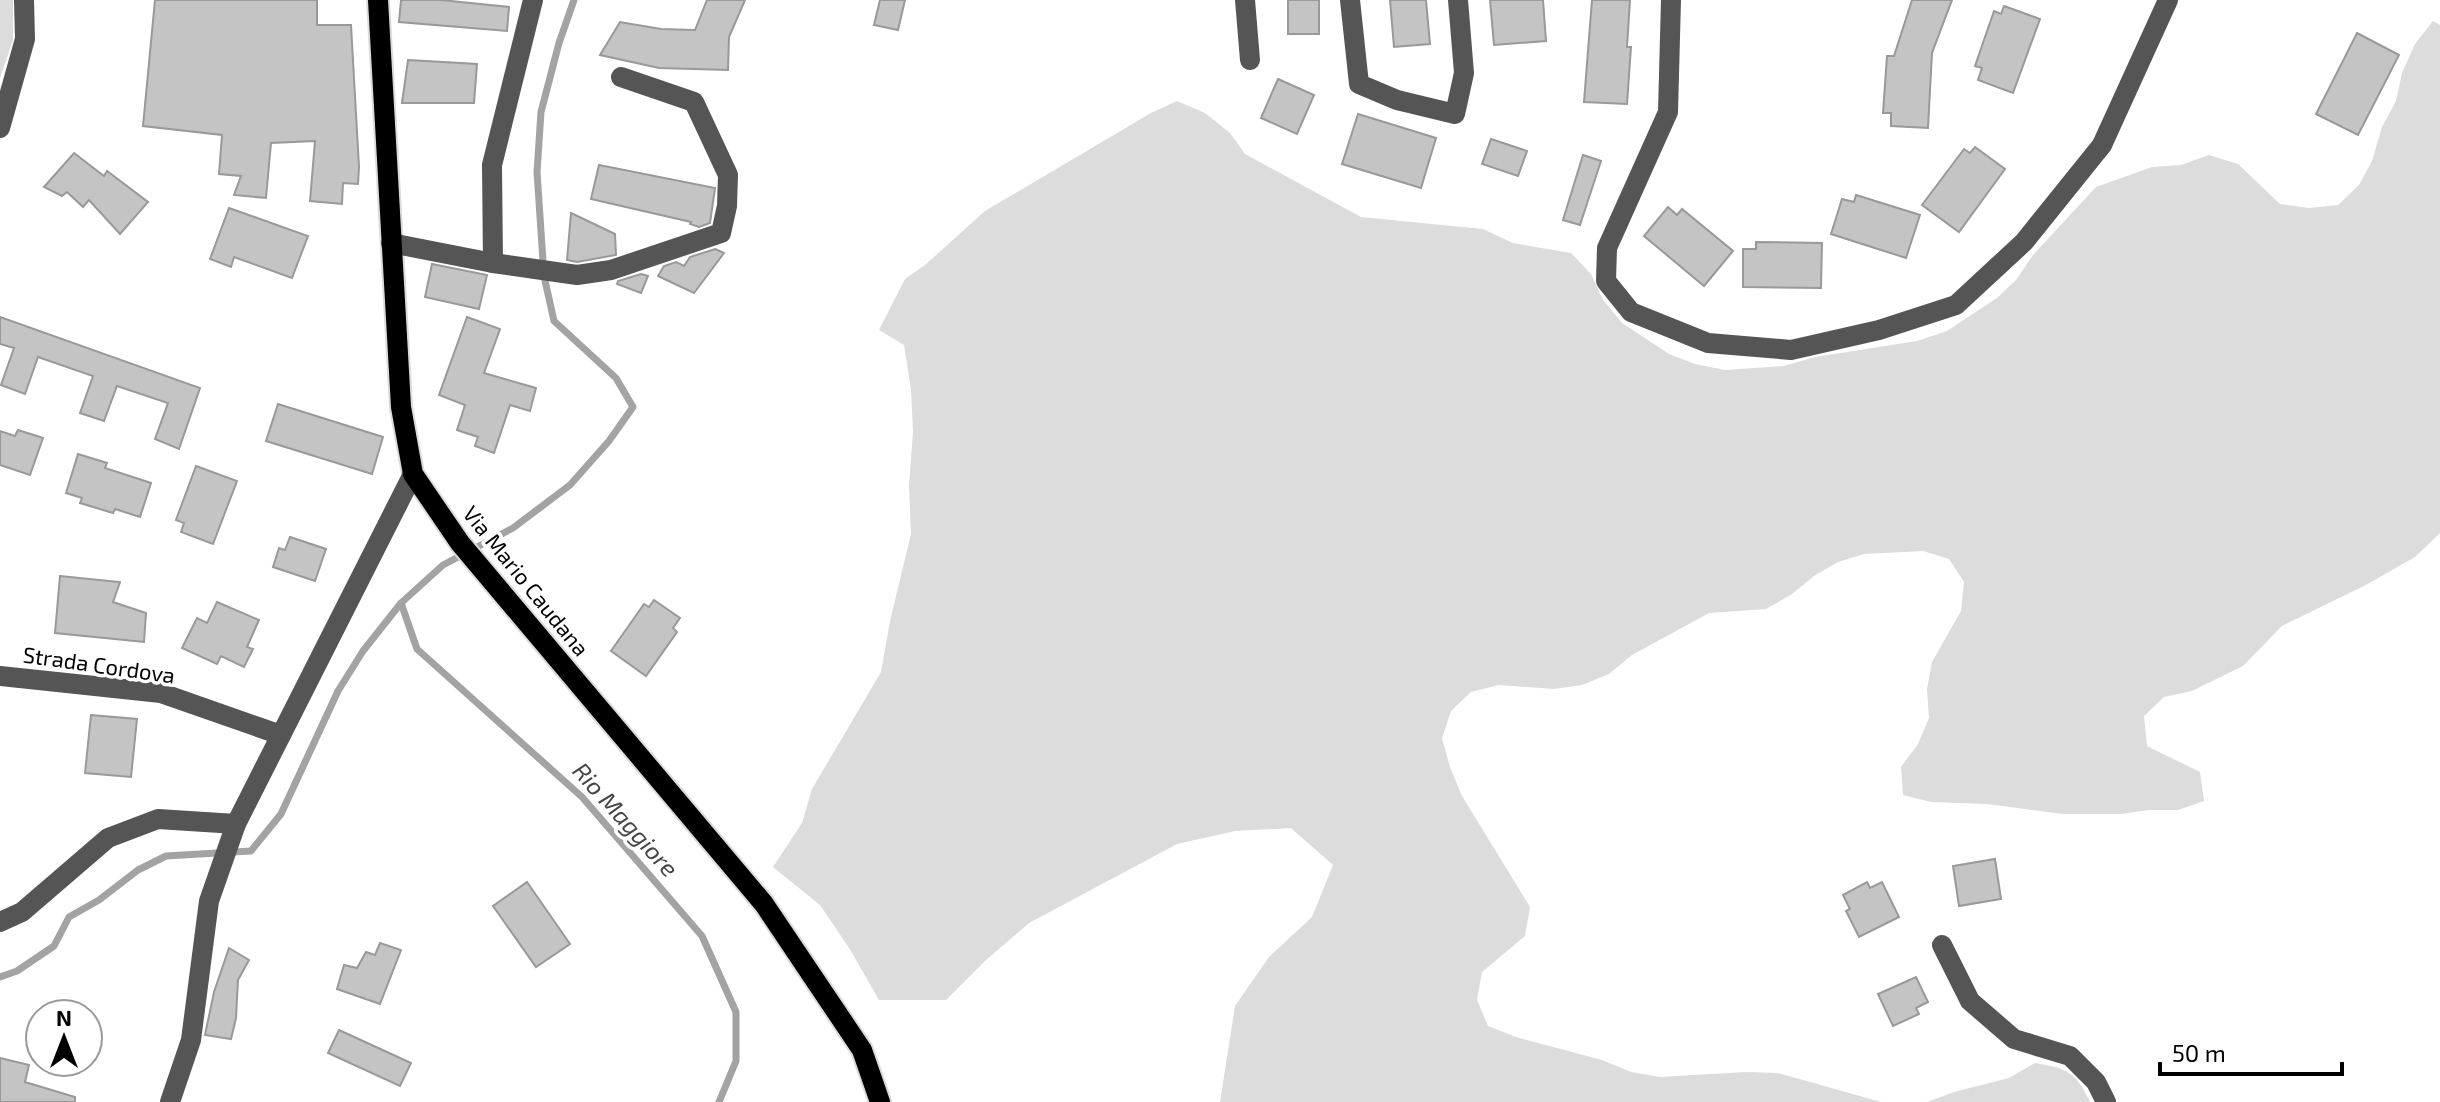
<svg xmlns="http://www.w3.org/2000/svg" width="2440" height="1102" font-family="'Exo 2',sans-serif">
<rect width="100%" height="100%" fill="#fff"/>
<g fill="#dcdcdc">
<path d="M 0,0 L 13,0 L 13,40 L 0,78 Z"/>
<path d="M 2433,21 L 2440,25 L 2440,533 L 2415,557 L 2364,586 L 2282,626 L 2243,666 L 2192,691 L 2164,697 L 2144,716 L 2147,746 L 2200,772 L 2204,801 L 2178,810 L 2149,810 L 2121,814 L 2063,814 L 1987,804 L 1931,802 L 1903,795 L 1901,767 L 1918,744 L 1929,718 L 1927,689 L 1932,662 L 1961,611 L 1964,582 L 1949,559 L 1923,551 L 1864,554 L 1838,562 L 1814,576 L 1792,594 L 1766,609 L 1709,613 L 1632,655 L 1609,674 L 1582,685 L 1554,689 L 1499,685 L 1471,692 L 1451,711 L 1442,738 L 1450,767 L 1462,796 L 1530,907 L 1525,936 L 1482,972 L 1477,1000 L 1488,1026 L 1516,1037 L 1602,1060 L 1631,1072 L 1660,1077 L 1746,1072 L 1778,1073 L 1881,1102 L 1220,1102 L 1235,1006 L 1269,957 L 1312,917 L 1333,865 L 1291,828 L 1235,831 L 1177,844 L 1029,923 L 986,960 L 946,1000 L 879,1000 L 851,951 L 820,905 L 773,867 L 802,823 L 812,789 L 881,672 L 890,621 L 911,534 L 909,486 L 913,432 L 911,390 L 904,345 L 879,330 L 905,279 L 925,265 L 985,211 L 1151,113 L 1177,101 L 1205,113 L 1230,133 L 1245,154 L 1361,217 L 1483,229 L 1513,243 L 1571,253 L 1591,274 L 1603,300 L 1622,323 L 1669,354 L 1695,364 L 1725,370 L 1784,366 L 1815,357 L 1917,341 L 1947,331 L 1997,298 L 2016,280 L 2033,255 L 2096,187 L 2152,167 L 2181,165 L 2209,155 L 2238,164 L 2280,204 L 2309,208 L 2338,205 L 2359,185 L 2372,161 L 2382,127 L 2396,101 L 2402,73 L 2415,44 Z"/>
<path d="M 2035,1063 C 2067,1068 2076,1072 2090,1102 L 1927,1102 L 1954,1092 L 2009,1078 Z"/>
</g>
<g fill="none" stroke-linecap="round" stroke-linejoin="round">
<g stroke="#a3a3a3" stroke-width="7">
<path d="M 401,603 L 417,649 L 582,797 L 702,936 L 736,1012 L 736,1061 L 719,1102"/>
<path d="M 0,977 L 17,971 L 54,946 L 69,917 L 99,900 L 138,870 L 166,856 L 251,851 L 281,814 L 338,691 L 363,651 L 401,603 L 443,565 L 513,528 L 570,485 L 609,441 L 633,407 L 616,378 L 554,321 L 544,276 L 537,172 L 541,112 L 559,43 L 574,0"/>
</g>
</g>
<g fill="#c4c4c4" stroke="#999" stroke-width="2">
<path d="M 155,0 L 317,0 L 317,25 L 351,25 L 359,167 L 358,184 L 343,183 L 342,204 L 310,201 L 315,141 L 271,143 L 266,198 L 234,195 L 241,176 L 219,174 L 222,135 L 143,126 Z"/>
<path d="M 401,0 L 441,0 L 509,7 L 507,31 L 399,22 Z"/>
<path d="M 707,0 L 745,0 L 729,37 L 728,70 L 659,68 L 600,55 L 620,22 L 661,29 L 695,30 Z"/>
<path d="M 880,0 L 905,0 L 898,30 L 874,25 Z"/>
<rect x="1288" y="0" width="31" height="34"/>
<path d="M 1390,0 L 1426,0 L 1430,44 L 1394,47 Z"/>
<path d="M 1490,0 L 1543,0 L 1546,41 L 1494,45 Z"/>
<path d="M 1592,0 L 1630,0 L 1627,47 L 1631,47 L 1627,104 L 1584,102 Z"/>
<path d="M 1912,0 L 1952,0 L 1932,53 L 1928,128 L 1891,126 L 1891,113 L 1883,113 L 1887,56 L 1894,56 Z"/>
<path d="M 2004,6 L 2040,19 L 2013,93 L 1978,80 L 1982,68 L 1975,66 L 1994,11 L 2001,14 Z"/>
<path d="M 2357,33 L 2399,55 L 2358,135 L 2316,114 Z"/>
<path d="M 408,60 L 477,64 L 474,103 L 402,103 Z"/>
<path d="M 1278,79 L 1314,95 L 1297,134 L 1261,118 Z"/>
<path d="M 1358,114 L 1436,138 L 1421,188 L 1342,164 Z"/>
<path d="M 1491,139 L 1527,151 L 1518,176 L 1482,164 Z"/>
<path d="M 1975,147 L 2005,169 L 1959,232 L 1922,205 L 1964,149 L 1970,153 Z"/>
<path d="M 74,153 L 104,176 L 107,171 L 148,202 L 120,234 L 89,200 L 83,207 L 67,192 L 62,196 L 44,187 Z"/>
<path d="M 1583,155 L 1601,161 L 1580,225 L 1563,220 Z"/>
<path d="M 599,165 L 715,188 L 710,223 L 699,227 L 690,224 L 691,222 L 591,199 Z"/>
<path d="M 1856,195 L 1920,215 L 1906,258 L 1831,234 L 1842,199 L 1854,202 Z"/>
<path d="M 1668,207 L 1677,215 L 1682,209 L 1733,251 L 1704,286 L 1644,236 Z"/>
<path d="M 229,208 L 308,236 L 292,278 L 234,257 L 231,267 L 210,259 Z"/>
<path d="M 571,213 L 615,234 L 616,255 L 577,262 L 567,260 Z"/>
<path d="M 1756,242 L 1822,243 L 1821,288 L 1743,287 L 1743,249 L 1756,249 Z"/>
<path d="M 715,249 L 724,253 L 694,293 L 658,276 L 664,266 L 676,262 L 684,266 L 690,257 Z"/>
<path d="M 432,264 L 487,275 L 479,309 L 425,297 Z"/>
<path d="M 641,274 L 648,276 L 641,293 L 617,284 L 618,281 Z"/>
<path d="M 0,317 L 200,388 L 179,449 L 155,439 L 168,403 L 117,386 L 104,421 L 80,413 L 93,376 L 38,357 L 25,394 L 1,385 L 14,348 L 0,344 Z"/>
<path d="M 467,317 L 500,329 L 484,373 L 536,388 L 530,411 L 510,405 L 494,453 L 475,446 L 478,437 L 457,430 L 465,405 L 439,395 Z"/>
<path d="M 278,404 L 383,437 L 372,474 L 266,441 Z"/>
<path d="M 18,430 L 43,438 L 30,475 L 0,465 L 0,431 L 15,436 Z"/>
<path d="M 78,454 L 107,463 L 105,468 L 151,483 L 140,517 L 115,509 L 113,513 L 80,503 L 82,498 L 66,493 Z"/>
<path d="M 196,466 L 237,481 L 213,544 L 181,532 L 184,523 L 176,520 Z"/>
<path d="M 290,537 L 326,549 L 315,581 L 273,567 L 279,548 L 285,550 Z"/>
<path d="M 60,576 L 120,582 L 113,602 L 146,613 L 144,642 L 55,633 Z"/>
<path d="M 654,600 L 680,618 L 673,628 L 677,632 L 646,676 L 611,651 L 644,604 L 649,607 Z"/>
<path d="M 217,602 L 259,620 L 247,647 L 253,649 L 244,667 L 221,656 L 217,664 L 182,648 L 197,618 L 207,623 Z"/>
<path d="M 91,715 L 137,719 L 131,777 L 85,773 Z"/>
<path d="M 1995,859 L 2001,899 L 1959,906 L 1953,866 Z"/>
<path d="M 527,882 L 570,944 L 536,967 L 493,906 Z"/>
<path d="M 1867,882 L 1870,888 L 1882,882 L 1899,917 L 1859,937 L 1846,911 L 1850,909 L 1843,895 Z"/>
<path d="M 380,943 L 401,950 L 380,1004 L 337,989 L 344,965 L 357,968 L 366,952 L 375,955 Z"/>
<path d="M 229,948 L 249,960 L 238,980 L 236,1018 L 231,1039 L 205,1035 L 214,992 Z"/>
<path d="M 1916,977 L 1928,1002 L 1916,1008 L 1919,1014 L 1893,1026 L 1878,994 Z"/>
<path d="M 339,1030 L 411,1063 L 400,1086 L 328,1053 Z"/>
<path d="M 0,1058 L 29,1065 L 25,1082 L 75,1097 L 75,1102 L 0,1102 Z"/>
</g>
<g fill="none" stroke-linecap="round" stroke-linejoin="round">
<g stroke="#dbdbdb" stroke-width="24">
<path id="major" d="M 378,0 L 401,407 L 413,474 L 460,543 L 764,904 L 862,1050 L 880,1102"/>
</g>
<g stroke="#555" stroke-width="20">
<path d="M 1245,0 L 1250,60"/>
<path d="M 1350,0 L 1359,84 L 1397,100 L 1455,114 L 1464,73 L 1458,0"/>
<path d="M 1671,0 L 1668,112 L 1607,248 L 1606,281 L 1631,312 L 1708,343 L 1791,350 L 1879,330 L 1956,305 L 2024,242 L 2102,145 L 2168,0"/>
<path d="M 0,128 L 25,39 L 24,0"/>
<path d="M 391,243 L 493,263 L 492,165 L 533,0"/>
<path d="M 493,263 L 577,275 L 611,270 L 721,233 L 727,206 L 728,175 L 694,102 L 621,77"/>
<path d="M 0,676 L 161,693 L 281,735"/>
<path d="M 0,922 L 22,912 L 108,838 L 158,819 L 236,824"/>
<path d="M 1942,945 L 1970,1001 L 2014,1039 L 2070,1056 L 2096,1082 L 2106,1102"/>
<path d="M 170,1102 L 191,1040 L 209,901 L 236,824 L 413,474"/>
</g>
<use href="#major" stroke="#000" stroke-width="20"/>
</g>
<g text-anchor="middle" stroke-width="7" stroke-linejoin="round" paint-order="stroke">
<g font-size="22" fill="#000" stroke="#fff">
<text transform="translate(526 581) rotate(51)" y="8">Via Mario Caudana</text>
<text transform="translate(99 665) rotate(8)" y="8">Strada Cordova</text>
</g>
<g font-size="24" font-style="italic" fill="#444" stroke="#fff">
<text transform="translate(625 820) rotate(48)" y="8">Rio Maggiore</text>
</g>
</g>
<g transform="translate(64 1038)"><circle r="38" fill="#ffffff" stroke="#999999" stroke-width="2"/>
<path d="M0-6L14 30L0 20L-14 30Z" fill="#000000"/>
<text y="-12" font-size="22" font-weight="bold" text-anchor="middle" fill="#000000">N</text>
</g>
<path d="M2160 1062v12h182v-12" fill="none" stroke="#000000" stroke-width="4"/>
<text x="2172" y="1062" font-size="24" fill="#000000" stroke="#ffffff" stroke-width="6" paint-order="stroke">50 m</text>
</svg>
